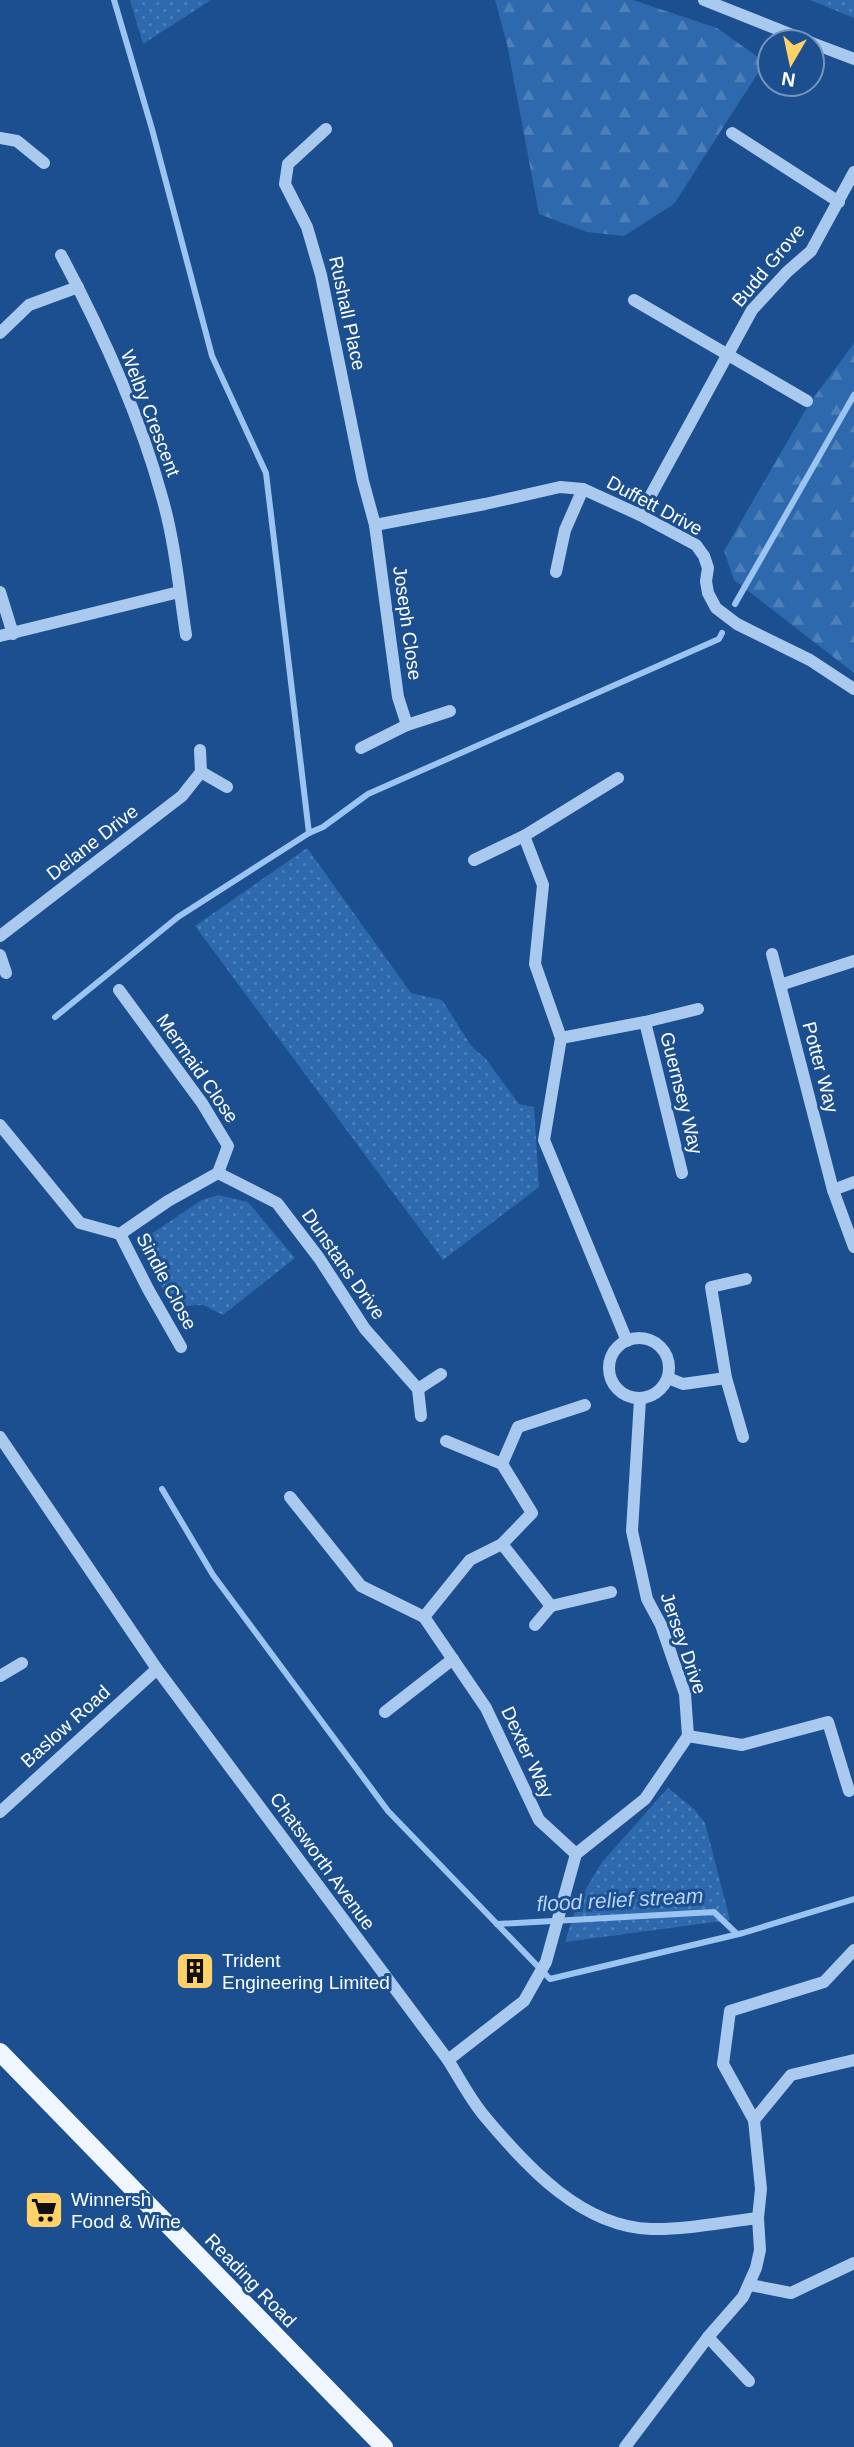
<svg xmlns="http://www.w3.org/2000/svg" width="854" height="2447" font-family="Arial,sans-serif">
<defs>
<pattern id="grass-dots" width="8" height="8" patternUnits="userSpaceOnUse" patternTransform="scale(1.75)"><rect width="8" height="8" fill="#2e69ad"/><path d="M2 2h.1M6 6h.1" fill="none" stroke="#4d80b9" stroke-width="1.8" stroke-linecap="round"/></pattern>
<pattern id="forest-firs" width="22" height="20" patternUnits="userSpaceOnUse" patternTransform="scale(1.75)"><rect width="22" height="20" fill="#2e69ad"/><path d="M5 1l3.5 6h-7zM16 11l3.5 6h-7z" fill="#4d80b9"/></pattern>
</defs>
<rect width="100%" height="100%" fill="#1b4f8f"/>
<g fill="url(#grass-dots)">
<path d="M 130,0 L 211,0 L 143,44 Z"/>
<path d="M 810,0 L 854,0 L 854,18 Z"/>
<path d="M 307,848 L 411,993 L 442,1000 L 472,1047 L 485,1058 L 519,1104 L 534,1107 L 539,1187 L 443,1260 L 195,926 Z"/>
<path d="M 218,1195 L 248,1202 L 295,1258 L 223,1315 L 203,1305 L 184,1306 L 168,1299 L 138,1243 L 200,1201 Z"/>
<path d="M 668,1788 L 694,1809 L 705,1823 L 730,1920 L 565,1942 L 577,1904 L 602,1862 Z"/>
</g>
<g fill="url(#forest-firs)">
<path d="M 495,0 L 633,0 L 717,28 L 765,62 L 674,204 L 624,236 L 587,232 L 539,214 L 507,44 Z"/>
<path d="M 854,343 L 854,673 L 734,580 L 724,551 L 809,404 Z"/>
</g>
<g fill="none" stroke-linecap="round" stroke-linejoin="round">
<g stroke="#9cc4f0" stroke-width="6">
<path d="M 114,0 L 152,129 L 212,356 L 266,473 L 309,833"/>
<path d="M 735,604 L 854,395"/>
<path d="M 55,1017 L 178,917 L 309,833 L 323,827 L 368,794 L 719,639 L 722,633"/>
<path d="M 162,1489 L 213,1575 L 388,1811 L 550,1979 L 743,1933 L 854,1899"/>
<path d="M 497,1924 L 714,1912 L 737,1934"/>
</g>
<g stroke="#a9c9ee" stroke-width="12">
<path d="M 704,0 L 810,42"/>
<path d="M 812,43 L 854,59"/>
<path d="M 326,129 L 288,164 L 285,184 L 307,227 L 321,275 L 363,481 L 375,525 L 398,697 L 407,725"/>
<path d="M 732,133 L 839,202"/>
<path d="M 0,138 L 17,141 L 44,163"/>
<path d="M 61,255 C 102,332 139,413 162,497 C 175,542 179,589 186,635"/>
<path d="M 634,300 L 807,401"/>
<path d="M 0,333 L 29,305 L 78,287"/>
<path d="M 640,515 L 752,310 L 787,272 L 811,251 L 854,172"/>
<path d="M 375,525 L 485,504 L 560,487 L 583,489 L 640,515 L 696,545 L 704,556 L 708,568 L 706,581 L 708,593 L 716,608 L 737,624 L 810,660 L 854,689"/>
<path d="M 556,572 L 565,530 L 583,489"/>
<path d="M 0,592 L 13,634"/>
<path d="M 0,636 L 179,592"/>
<path d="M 361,748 L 407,725 L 450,711"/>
<path d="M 200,750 L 201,772"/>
<path d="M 524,836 L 543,885 L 535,964 L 561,1038 L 544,1140 L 627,1341"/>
<path d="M 474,860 L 524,836 L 618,778"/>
<path d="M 0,936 L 182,796 L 201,772 L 227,787"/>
<path d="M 772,954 L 833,1190 L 854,1247"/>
<path d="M 0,955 L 6,973"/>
<path d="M 780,985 L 854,961"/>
<path d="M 119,990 L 202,1103 L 228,1146 L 218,1173"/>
<path d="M 645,1022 L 698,1009"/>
<path d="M 561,1038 L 645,1022 L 682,1173"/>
<path d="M 0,1125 L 80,1223 L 120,1234 L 168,1201 L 218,1173 L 277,1203 L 319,1258 L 365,1329 L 418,1389 L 441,1374"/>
<path d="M 833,1190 L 854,1182"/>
<path d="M 120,1234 L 148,1289 L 181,1347"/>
<circle cx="639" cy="1368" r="30"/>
<path d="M 668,1378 L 683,1384 L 726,1378"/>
<path d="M 418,1389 L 421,1416"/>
<path d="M 0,1437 L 157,1669 L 448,2060 C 460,2079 471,2101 486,2118 C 527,2167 582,2227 651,2229 C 686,2230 723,2222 758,2218"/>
<path d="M 743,1437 L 726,1378 L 711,1287 L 746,1279"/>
<path d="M 502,1464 L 518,1427 L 585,1405"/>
<path d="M 290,1497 L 361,1586 L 424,1617 L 486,1708 L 539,1820 L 576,1854"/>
<path d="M 502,1544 L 551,1606 L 611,1592"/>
<path d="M 424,1617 L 470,1560 L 502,1544 L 532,1513 L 502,1464 L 446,1441"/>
<path d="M 535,1625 L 551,1606"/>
<path d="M 0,1676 L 22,1663"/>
<path d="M 385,1712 L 453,1659"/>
<path d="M 688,1736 L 742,1745 L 828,1722 L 849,1791"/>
<path d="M 0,1812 L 157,1669"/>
<path d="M 448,2060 L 524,2001 L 546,1962 L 576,1854 L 645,1799 L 688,1736 L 685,1694 L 661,1625 L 647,1599 L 632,1531 L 640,1399"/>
<path d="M 754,2120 L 791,2075 L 854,2060"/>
<path d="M 750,2285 L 791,2293 L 854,2263"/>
<path d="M 708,2337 L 749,2381"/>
<path d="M 625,2447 L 708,2337 L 743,2297 L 756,2268 L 760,2250 L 758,2218 L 761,2189 L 754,2120 L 723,2064 L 730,2011 L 824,1982 L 854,1950"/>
</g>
<path stroke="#f0f6ff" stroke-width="18" d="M 0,2052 L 384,2447"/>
</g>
<defs>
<g id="building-square" transform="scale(2.0125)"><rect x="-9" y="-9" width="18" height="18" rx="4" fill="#ffd166" stroke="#1b4f8f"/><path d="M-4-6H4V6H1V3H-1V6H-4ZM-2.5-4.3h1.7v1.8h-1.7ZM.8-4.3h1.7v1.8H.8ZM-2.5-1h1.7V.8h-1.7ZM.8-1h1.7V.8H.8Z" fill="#111"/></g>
<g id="supermarket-square" transform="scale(2.0125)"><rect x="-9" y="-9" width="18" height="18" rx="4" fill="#ffd166" stroke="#1b4f8f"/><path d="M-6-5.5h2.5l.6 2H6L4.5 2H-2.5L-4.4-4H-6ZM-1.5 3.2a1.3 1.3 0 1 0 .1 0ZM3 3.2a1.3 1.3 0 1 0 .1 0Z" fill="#111"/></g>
</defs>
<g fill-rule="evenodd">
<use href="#building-square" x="195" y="1971"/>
<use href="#supermarket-square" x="44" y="2210"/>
</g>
<g text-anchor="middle" stroke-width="6" stroke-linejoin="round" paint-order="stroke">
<g font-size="19" fill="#fff" stroke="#1b4f8f">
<text transform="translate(768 265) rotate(-50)" y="7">Budd Grove</text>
<text transform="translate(348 313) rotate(78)" y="7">Rushall Place</text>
<text transform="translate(151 413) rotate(69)" y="7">Welby Crescent</text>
<text transform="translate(655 505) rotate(28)" y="7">Duffett Drive</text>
<text transform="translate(408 623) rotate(82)" y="7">Joseph Close</text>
<text transform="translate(92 842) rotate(-38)" y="7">Delane Drive</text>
<text transform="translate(821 1067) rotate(75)" y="7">Potter Way</text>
<text transform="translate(198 1068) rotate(55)" y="7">Mermaid Close</text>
<text transform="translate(682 1093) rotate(76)" y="7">Guernsey Way</text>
<text transform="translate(344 1264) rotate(55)" y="7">Dunstans Drive</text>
<text transform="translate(167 1281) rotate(62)" y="7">Sindle Close</text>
<text transform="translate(684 1643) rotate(71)" y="7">Jersey Drive</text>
<text transform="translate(65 1726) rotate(-42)" y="7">Baslow Road</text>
<text transform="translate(528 1752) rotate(65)" y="7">Dexter Way</text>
<text transform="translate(323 1861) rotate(54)" y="7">Chatsworth Avenue</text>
<text transform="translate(251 2280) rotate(46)" y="7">Reading Road</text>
</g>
<g font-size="19" fill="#fff" stroke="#1b4f8f" text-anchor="start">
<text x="222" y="1967">Trident<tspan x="222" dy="22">Engineering Limited</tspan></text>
<text x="71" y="2206">Winnersh<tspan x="71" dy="22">Food &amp; Wine</tspan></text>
</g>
<g font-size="21" font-style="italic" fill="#b5d3f5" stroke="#1b4f8f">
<text transform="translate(620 1900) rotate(-3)" y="7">flood relief stream</text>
</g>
</g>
<g transform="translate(791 63) rotate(189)"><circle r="33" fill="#1b4f8f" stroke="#7695bc" stroke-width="2"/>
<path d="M0-5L12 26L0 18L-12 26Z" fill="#ffd166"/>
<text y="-10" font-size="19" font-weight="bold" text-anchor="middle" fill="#ffffff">N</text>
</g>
</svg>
